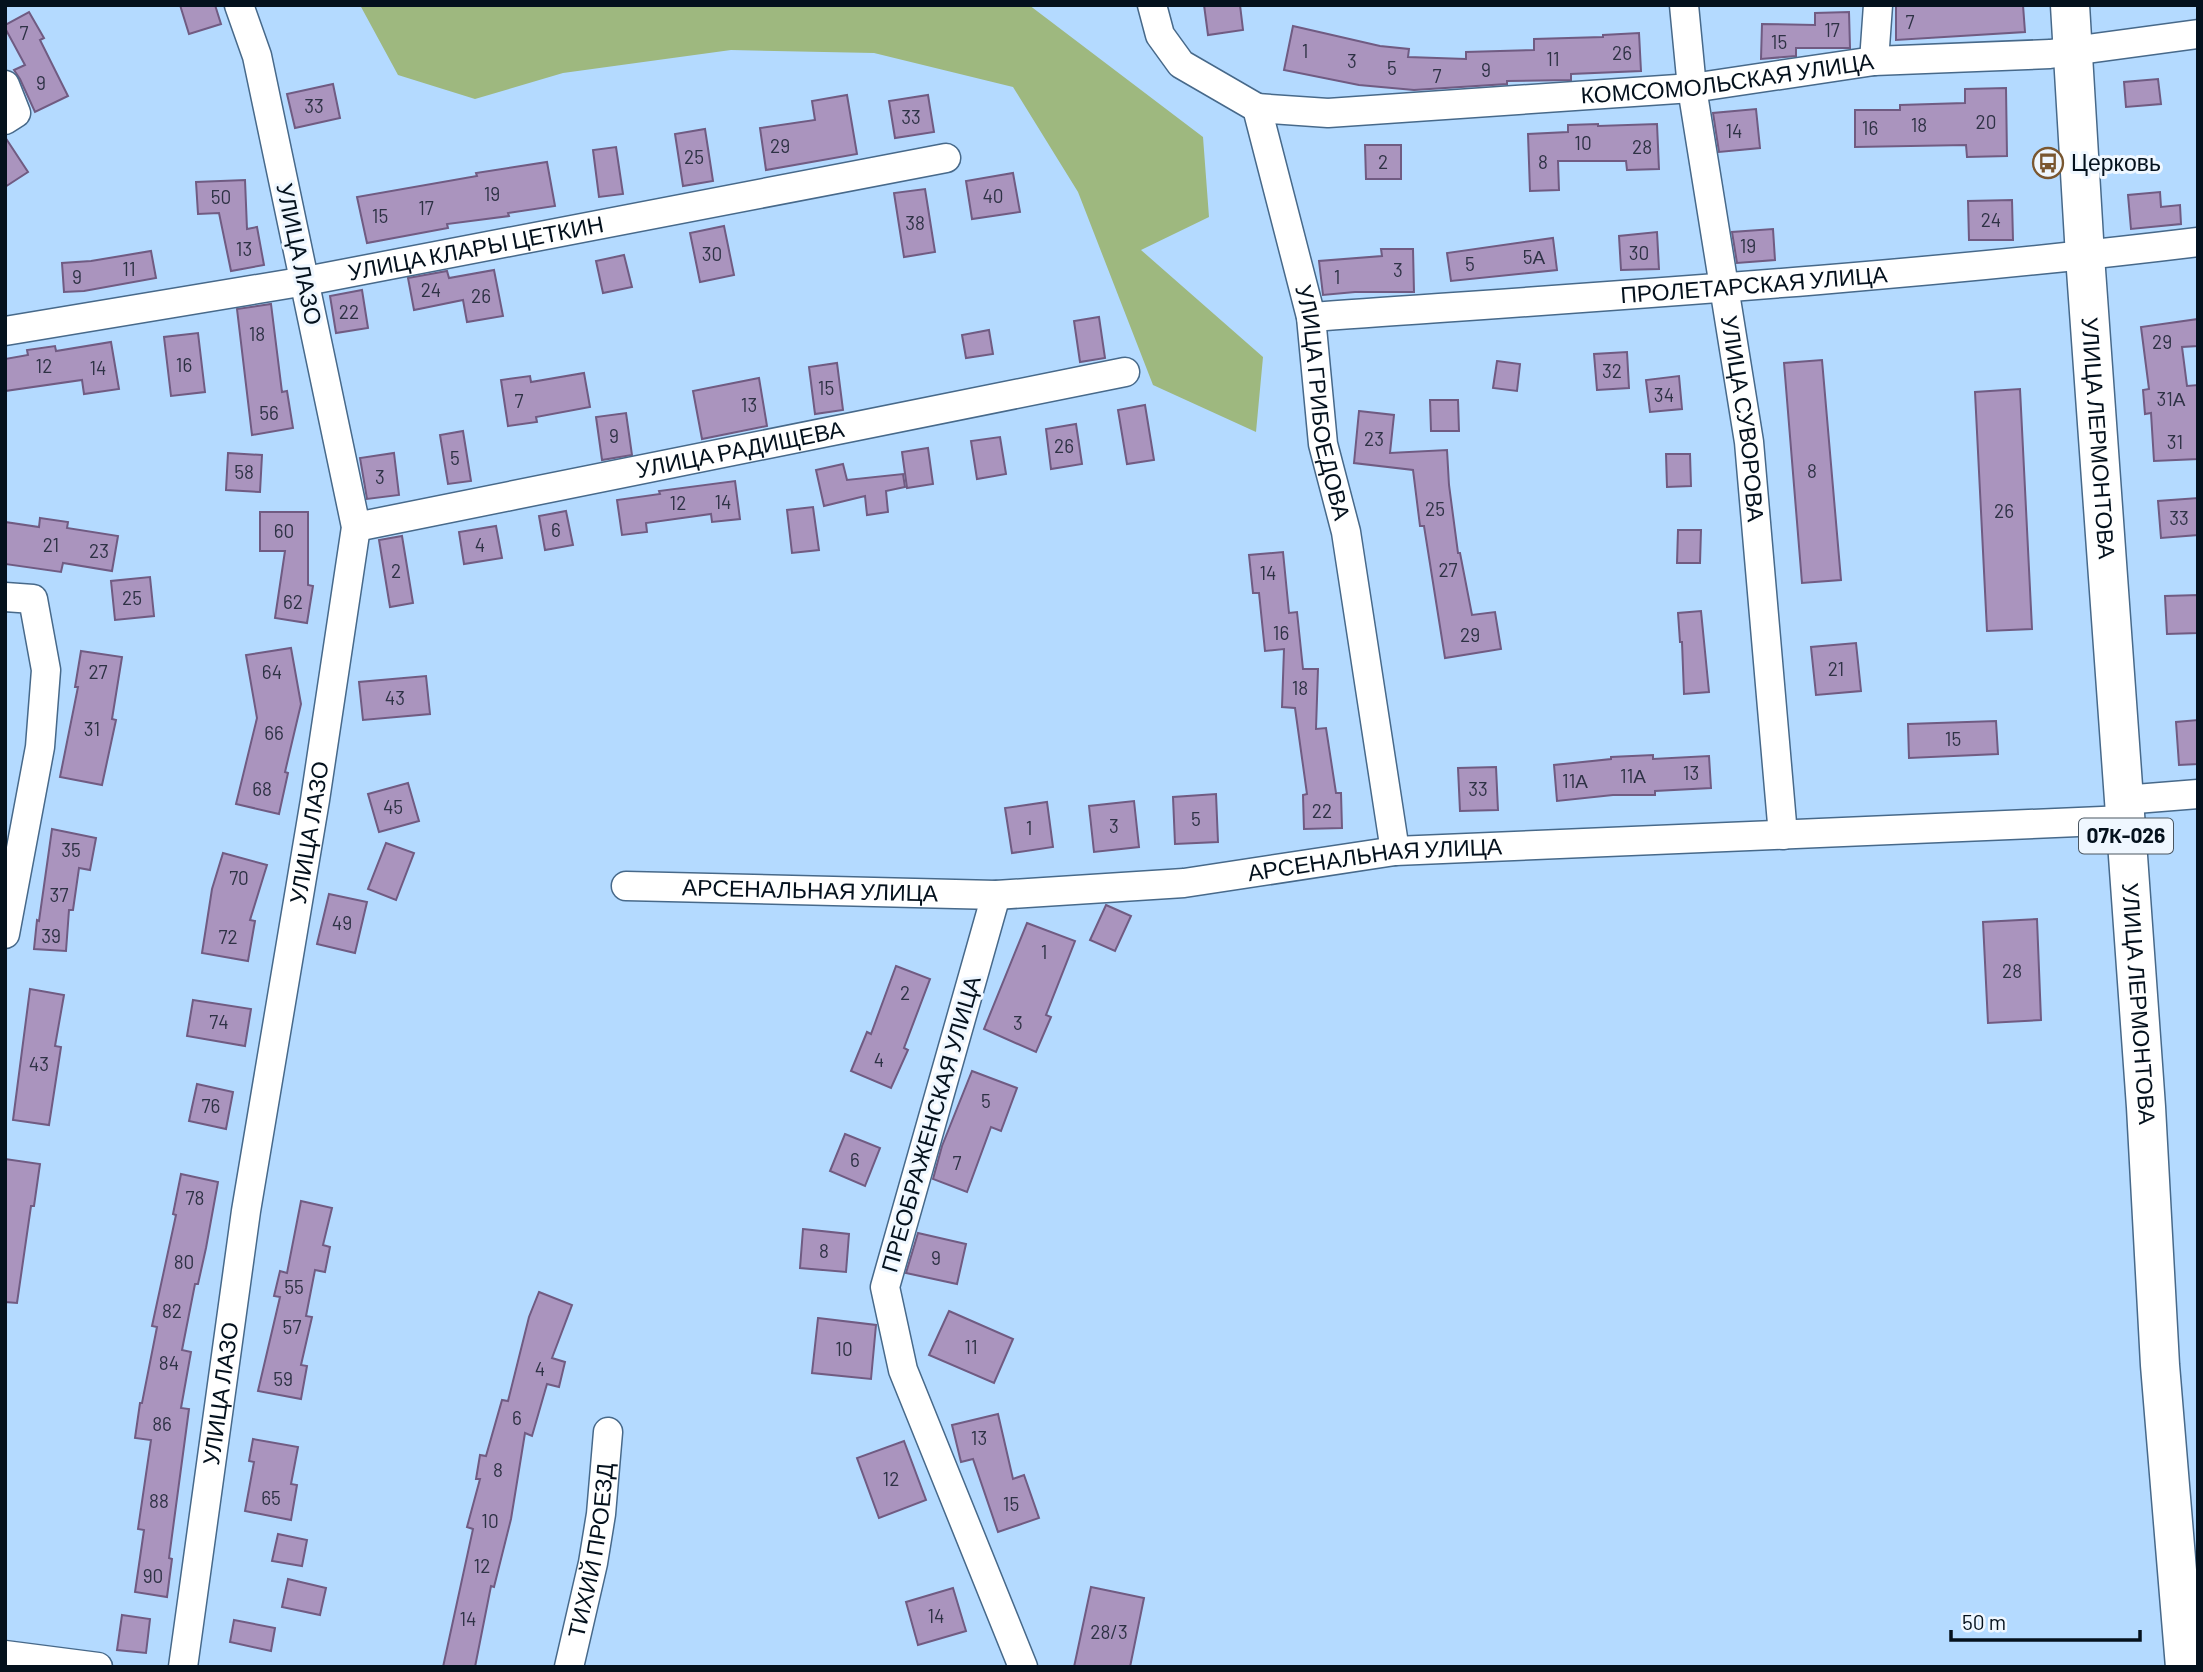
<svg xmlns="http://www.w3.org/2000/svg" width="2203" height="1672" font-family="Barlow,sans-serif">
<rect width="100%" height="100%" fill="#b4daff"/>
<path fill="#9eb87f" d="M 360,5 L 1029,5 L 1203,137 L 1209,217 L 1141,250 L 1263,357 L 1256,432 L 1153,385 L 1078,192 L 1013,87 L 874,53 L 731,50 L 563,73 L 475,99 L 398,75 Z"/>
<g fill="#aa94be" stroke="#705b82" stroke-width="2">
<path d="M 180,5 L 215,5 L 221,24 L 189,34 Z"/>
<path d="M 1204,5 L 1240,5 L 1243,30 L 1208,35 Z"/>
<path d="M 1896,5 L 2023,5 L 2025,32 L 1896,40 Z"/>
<path d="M 29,12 L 44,38 L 40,40 L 68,96 L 35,112 L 20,79 L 14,70 L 25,65 L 5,28 L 5,25 Z"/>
<path d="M 1849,12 L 1850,48 L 1796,48 L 1796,56 L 1761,59 L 1762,24 L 1815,25 L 1815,13 Z"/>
<path d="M 1293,26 L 1380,46 L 1409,49 L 1408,57 L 1466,59 L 1466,52 L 1534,50 L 1534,39 L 1603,37 L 1603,35 L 1639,33 L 1641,71 L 1571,74 L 1571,80 L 1507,81 L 1507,84 L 1414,90 L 1359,85 L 1284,70 Z"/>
<path d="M 2158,79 L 2161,104 L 2126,107 L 2124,82 Z"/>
<path d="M 333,84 L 340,118 L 295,128 L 287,94 Z"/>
<path d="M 2006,88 L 2007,156 L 1967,157 L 1966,145 L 1855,147 L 1855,110 L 1900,110 L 1900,105 L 1965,103 L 1965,89 Z"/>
<path d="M 847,95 L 857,154 L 766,170 L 760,128 L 815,120 L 812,101 Z"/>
<path d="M 928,95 L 934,132 L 895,138 L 889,101 Z"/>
<path d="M 1756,109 L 1760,148 L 1719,152 L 1713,113 Z"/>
<path d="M 1598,124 L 1598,126 L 1657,124 L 1659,169 L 1627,170 L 1626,161 L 1558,161 L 1559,190 L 1530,191 L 1528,134 L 1568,132 L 1568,125 Z"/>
<path d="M 705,129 L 713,181 L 683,186 L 675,134 Z"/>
<path d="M 5,137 L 28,172 L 5,187 Z"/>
<path d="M 1365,145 L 1401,145 L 1401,179 L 1366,179 Z"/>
<path d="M 616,147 L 623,194 L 599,197 L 593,150 Z"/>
<path d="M 547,162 L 555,206 L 508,213 L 509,216 L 447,224 L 448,228 L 367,243 L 357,197 L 477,176 L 476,173 Z"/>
<path d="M 1013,173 L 1020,212 L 972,219 L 966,181 Z"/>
<path d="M 245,180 L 247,229 L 257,227 L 264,265 L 231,271 L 219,213 L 198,214 L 196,182 Z"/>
<path d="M 925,189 L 935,252 L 904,257 L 894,193 Z"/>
<path d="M 2160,192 L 2161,207 L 2180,205 L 2181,224 L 2131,229 L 2128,195 Z"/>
<path d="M 2012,200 L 2013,240 L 1969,240 L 1968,201 Z"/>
<path d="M 724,226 L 734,275 L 700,282 L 690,233 Z"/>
<path d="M 1773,229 L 1775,260 L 1737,263 L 1732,232 Z"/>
<path d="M 1657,232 L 1659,269 L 1621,270 L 1619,236 Z"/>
<path d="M 1553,238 L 1557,270 L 1451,281 L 1447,253 Z"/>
<path d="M 1381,249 L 1413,249 L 1414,292 L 1355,292 L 1323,295 L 1319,261 L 1382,256 Z"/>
<path d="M 151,251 L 156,278 L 84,291 L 64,292 L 62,263 L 91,261 Z"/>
<path d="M 624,255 L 632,287 L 603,293 L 596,261 Z"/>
<path d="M 494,270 L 503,316 L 467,322 L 463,300 L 414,310 L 408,278 L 447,271 L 449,278 Z"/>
<path d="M 362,290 L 368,328 L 336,333 L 330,296 Z"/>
<path d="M 271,304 L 282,392 L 287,391 L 293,428 L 252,435 L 237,309 Z"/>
<path d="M 1099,317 L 1105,358 L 1080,362 L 1074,321 Z"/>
<path d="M 2198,319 L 2198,346 L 2182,347 L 2187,386 L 2198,385 L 2198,459 L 2154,461 L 2151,413 L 2145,414 L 2143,390 L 2149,389 L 2141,327 Z"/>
<path d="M 989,330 L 993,354 L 966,358 L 962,335 Z"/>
<path d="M 198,333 L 205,392 L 171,396 L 164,337 Z"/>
<path d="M 111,342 L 119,389 L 84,394 L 82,380 L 5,391 L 5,359 L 28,355 L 27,350 L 55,346 L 56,351 Z"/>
<path d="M 1627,352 L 1629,388 L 1597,390 L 1594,354 Z"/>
<path d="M 1822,360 L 1841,580 L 1802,583 L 1784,363 Z"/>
<path d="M 1497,361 L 1520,364 L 1517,391 L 1493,388 Z"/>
<path d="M 837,363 L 843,410 L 815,414 L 809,367 Z"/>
<path d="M 584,373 L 590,407 L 536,417 L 537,422 L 508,426 L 501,380 L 530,376 L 531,382 Z"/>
<path d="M 1679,376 L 1682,409 L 1650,412 L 1646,380 Z"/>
<path d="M 759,378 L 767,426 L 702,439 L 693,391 Z"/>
<path d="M 2020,389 L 2032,629 L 1987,631 L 1975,392 Z"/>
<path d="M 1430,400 L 1458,400 L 1459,431 L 1431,431 Z"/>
<path d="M 1145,405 L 1154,460 L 1127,464 L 1118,410 Z"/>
<path d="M 1359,411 L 1394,415 L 1390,453 L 1447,450 L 1449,485 L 1458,553 L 1460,553 L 1472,615 L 1495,612 L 1501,649 L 1445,658 L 1424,526 L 1420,526 L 1413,470 L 1354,463 Z"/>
<path d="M 626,413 L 632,455 L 602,460 L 596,417 Z"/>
<path d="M 1076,424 L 1082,464 L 1051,469 L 1046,429 Z"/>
<path d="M 463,431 L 471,481 L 448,484 L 440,435 Z"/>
<path d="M 1000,437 L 1006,474 L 977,479 L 971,441 Z"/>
<path d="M 928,448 L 933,484 L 907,488 L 902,452 Z"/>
<path d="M 228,453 L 262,455 L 260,492 L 226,490 Z"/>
<path d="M 394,453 L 399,495 L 367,499 L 360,458 Z"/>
<path d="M 1666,454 L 1690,454 L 1691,486 L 1667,487 Z"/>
<path d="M 843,464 L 847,480 L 903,474 L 905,487 L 886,491 L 888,512 L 867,515 L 865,496 L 824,506 L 816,470 Z"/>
<path d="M 735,481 L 740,519 L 712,522 L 711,514 L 646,523 L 647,532 L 622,535 L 617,500 L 660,494 L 659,491 Z"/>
<path d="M 2198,498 L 2198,535 L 2161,538 L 2158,501 Z"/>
<path d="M 813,507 L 819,550 L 792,553 L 787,510 Z"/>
<path d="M 566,511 L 573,545 L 545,550 L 539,516 Z"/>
<path d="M 260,512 L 308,512 L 308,585 L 313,586 L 307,623 L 275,618 L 285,551 L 260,551 Z"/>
<path d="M 40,518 L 68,522 L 67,528 L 118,536 L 112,571 L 63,563 L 61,572 L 5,564 L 5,522 L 39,527 Z"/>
<path d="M 496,526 L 502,558 L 464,564 L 459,532 Z"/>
<path d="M 1678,530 L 1701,530 L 1700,563 L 1677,563 Z"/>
<path d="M 402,536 L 413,603 L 390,607 L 379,540 Z"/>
<path d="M 1283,552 L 1289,613 L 1297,612 L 1303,669 L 1318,669 L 1316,729 L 1326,728 L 1336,793 L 1341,793 L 1342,828 L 1304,829 L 1303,795 L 1307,794 L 1295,708 L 1282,707 L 1284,649 L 1265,651 L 1259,593 L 1253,593 L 1249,555 Z"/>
<path d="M 150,577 L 154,616 L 115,620 L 111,581 Z"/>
<path d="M 2198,595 L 2198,633 L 2167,634 L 2165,596 Z"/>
<path d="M 1701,611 L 1709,692 L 1684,694 L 1682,642 L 1680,642 L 1678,613 Z"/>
<path d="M 1856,643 L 1861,691 L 1816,695 L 1811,647 Z"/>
<path d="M 291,648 L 301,704 L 285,772 L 288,773 L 279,814 L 236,804 L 257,718 L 246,655 Z"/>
<path d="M 81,651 L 122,657 L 112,719 L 116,720 L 102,785 L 60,777 L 78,687 L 75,687 Z"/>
<path d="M 426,676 L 430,714 L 363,720 L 359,682 Z"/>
<path d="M 2198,720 L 2198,764 L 2179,765 L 2176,722 Z"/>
<path d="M 1996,721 L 1998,754 L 1909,758 L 1908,724 Z"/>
<path d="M 1653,755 L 1653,759 L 1709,756 L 1711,788 L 1655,791 L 1655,795 L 1613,795 L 1557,801 L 1554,765 L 1611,759 L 1611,757 Z"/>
<path d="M 1496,767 L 1498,810 L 1460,811 L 1458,768 Z"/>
<path d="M 408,783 L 419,821 L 379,832 L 368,794 Z"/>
<path d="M 1216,794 L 1218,842 L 1175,844 L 1173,797 Z"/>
<path d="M 1134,801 L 1139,847 L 1094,852 L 1089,806 Z"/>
<path d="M 1047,802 L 1053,847 L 1012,853 L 1005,808 Z"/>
<path d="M 52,829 L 96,838 L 90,870 L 79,868 L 73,910 L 69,910 L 66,951 L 34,949 L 37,920 L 39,921 Z"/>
<path d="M 386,843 L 414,853 L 396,900 L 368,889 Z"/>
<path d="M 223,853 L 267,865 L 250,920 L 255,921 L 248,961 L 202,953 L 212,889 Z"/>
<path d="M 329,894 L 367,902 L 355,953 L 317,944 Z"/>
<path d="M 1106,905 L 1131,916 L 1115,951 L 1090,940 Z"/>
<path d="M 2037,919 L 2041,1020 L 1988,1023 L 1983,922 Z"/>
<path d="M 1027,923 L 1075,941 L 1046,1015 L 1051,1017 L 1036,1052 L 984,1029 Z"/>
<path d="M 896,966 L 930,979 L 904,1048 L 908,1050 L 891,1088 L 851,1071 L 867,1032 L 871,1034 Z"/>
<path d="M 30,989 L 64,995 L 55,1046 L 61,1047 L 49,1125 L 13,1120 Z"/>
<path d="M 193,1000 L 251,1009 L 245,1046 L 187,1036 Z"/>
<path d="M 972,1071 L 1017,1088 L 1001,1131 L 991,1127 L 967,1192 L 933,1179 L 942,1146 Z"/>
<path d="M 197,1084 L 233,1092 L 226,1129 L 189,1121 Z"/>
<path d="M 845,1134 L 880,1148 L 865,1186 L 830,1171 Z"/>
<path d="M 5,1159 L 40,1164 L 34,1206 L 31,1206 L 17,1303 L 5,1302 Z"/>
<path d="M 181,1174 L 218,1182 L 206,1248 L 198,1284 L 195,1284 L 182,1350 L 191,1352 L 181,1408 L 189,1409 L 169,1558 L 172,1559 L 167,1597 L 135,1592 L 144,1530 L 138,1529 L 151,1440 L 135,1438 L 140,1403 L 142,1403 L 157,1327 L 152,1326 L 176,1215 L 173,1214 Z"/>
<path d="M 301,1201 L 332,1208 L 323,1245 L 330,1247 L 325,1272 L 315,1270 L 306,1316 L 312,1317 L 301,1365 L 307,1366 L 301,1399 L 258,1391 L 280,1297 L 274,1296 L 280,1271 L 287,1273 Z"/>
<path d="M 803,1229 L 849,1234 L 846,1272 L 800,1268 Z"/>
<path d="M 918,1233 L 966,1244 L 957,1284 L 906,1273 Z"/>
<path d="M 539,1292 L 572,1305 L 552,1358 L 565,1362 L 559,1387 L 547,1384 L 532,1436 L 525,1433 L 511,1519 L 494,1587 L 491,1586 L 475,1667 L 443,1667 L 473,1529 L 467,1527 L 480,1479 L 476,1479 L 480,1455 L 486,1456 L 502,1400 L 508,1401 L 529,1317 Z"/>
<path d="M 949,1311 L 1013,1339 L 994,1383 L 929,1355 Z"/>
<path d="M 818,1318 L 876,1325 L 871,1379 L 812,1373 Z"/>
<path d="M 998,1414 L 1013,1479 L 1024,1475 L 1039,1518 L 998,1532 L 973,1459 L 961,1462 L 952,1425 Z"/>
<path d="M 253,1439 L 298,1447 L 291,1484 L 297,1485 L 291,1520 L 245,1511 L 254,1462 L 249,1461 Z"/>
<path d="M 904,1441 L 926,1500 L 879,1518 L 857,1458 Z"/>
<path d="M 278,1534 L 307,1540 L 302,1566 L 272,1561 Z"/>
<path d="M 288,1579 L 326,1588 L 320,1615 L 282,1607 Z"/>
<path d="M 1091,1587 L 1144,1598 L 1130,1667 L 1074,1667 Z"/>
<path d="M 953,1588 L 966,1631 L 918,1645 L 906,1602 Z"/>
<path d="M 122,1615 L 150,1619 L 146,1653 L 117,1650 Z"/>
<path d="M 234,1620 L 275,1628 L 271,1651 L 230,1642 Z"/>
</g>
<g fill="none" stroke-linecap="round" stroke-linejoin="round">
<g stroke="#47698a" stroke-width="31">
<g id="street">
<path id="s1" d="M 1152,5 L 1160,35 L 1181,64 L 1257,108 L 1311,317 L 1323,444 L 1346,532 L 1395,851"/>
<path id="s2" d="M 1684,5 L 1692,88 L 1749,442 L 1783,835"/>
<path d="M 1874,61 L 1878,5"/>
<path d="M 5,85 L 16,113 L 5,120"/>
<path id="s3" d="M 1257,108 L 1328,113 L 1692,88 L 1874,61 L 2050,54 L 2198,34"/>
<path id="s4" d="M 1311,317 C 1607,296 1904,278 2198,242"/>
<path id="s5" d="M 5,331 L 306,281 L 946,158"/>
<path id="s6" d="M 356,527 L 1125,372"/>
<path d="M 5,597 L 33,599 L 46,670 L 40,747 L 5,934"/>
<path d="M 2123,800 L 2198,794"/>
<path id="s7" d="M 626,886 L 996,895 L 1184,883 L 1395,851 L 2125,820"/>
<path d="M 996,895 L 885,1287 L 903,1370 L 1023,1667"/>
<path d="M 5,1655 L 98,1667"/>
<path id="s8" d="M 183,1667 L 246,1211 L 315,800 L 356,527 L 257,56 L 239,5"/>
<path id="s9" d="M 569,1667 L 593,1563 L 601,1514 L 608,1432"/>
</g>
</g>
<g stroke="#47698a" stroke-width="41">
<g id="primary">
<path id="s10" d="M 2070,5 L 2085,256 L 2146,1107 L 2160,1365 L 2185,1667"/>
</g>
</g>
<use href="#street" stroke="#fff" stroke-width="28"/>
<use href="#primary" stroke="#fff" stroke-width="38"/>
</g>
<defs>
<g id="bus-ring" transform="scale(1.575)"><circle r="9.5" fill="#eff7ff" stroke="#7a5730" stroke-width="1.5"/><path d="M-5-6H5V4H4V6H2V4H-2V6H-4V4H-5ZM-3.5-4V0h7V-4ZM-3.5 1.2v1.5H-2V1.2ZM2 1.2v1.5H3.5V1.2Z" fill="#7a5730"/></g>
</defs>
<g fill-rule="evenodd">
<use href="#bus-ring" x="2048" y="163"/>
</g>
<g text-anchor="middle" stroke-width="6" stroke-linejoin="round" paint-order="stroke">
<g font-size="19" fill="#2e3245">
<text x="1910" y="29">7</text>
<text x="1832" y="37">17</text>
<text x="24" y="40">7</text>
<text x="1779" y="49">15</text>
<text x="1305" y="58">1</text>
<text x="1622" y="60">26</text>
<text x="1553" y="66">11</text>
<text x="1352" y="68">3</text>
<text x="1392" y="75">5</text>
<text x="1486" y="77">9</text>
<text x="1437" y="83">7</text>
<text x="41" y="90">9</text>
<text x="314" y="113">33</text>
<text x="911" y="124">33</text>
<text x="1986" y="129">20</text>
<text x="1919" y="132">18</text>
<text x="1870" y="135">16</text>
<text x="1734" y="138">14</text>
<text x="1583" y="150">10</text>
<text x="780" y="153">29</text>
<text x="1642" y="154">28</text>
<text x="694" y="164">25</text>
<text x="1383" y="169">2</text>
<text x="1543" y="169">8</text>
<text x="492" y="201">19</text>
<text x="993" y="203">40</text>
<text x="221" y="204">50</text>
<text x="426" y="215">17</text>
<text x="380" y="223">15</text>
<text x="1991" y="227">24</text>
<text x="915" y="230">38</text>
<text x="1748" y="253">19</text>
<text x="244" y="256">13</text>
<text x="1639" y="260">30</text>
<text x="712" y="261">30</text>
<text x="1534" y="264">5А</text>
<text x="1470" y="271">5</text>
<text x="129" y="276">11</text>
<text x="1398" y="277">3</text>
<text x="77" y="284">9</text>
<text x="1337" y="284">1</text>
<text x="431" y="297">24</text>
<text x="481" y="303">26</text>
<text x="349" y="319">22</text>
<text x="257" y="341">18</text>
<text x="2162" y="349">29</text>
<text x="184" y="372">16</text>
<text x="44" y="373">12</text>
<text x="98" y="375">14</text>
<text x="1612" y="378">32</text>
<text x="826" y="395">15</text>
<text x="1664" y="402">34</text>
<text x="2171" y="406">31А</text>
<text x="519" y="408">7</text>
<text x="749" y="412">13</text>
<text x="269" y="420">56</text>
<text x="614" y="443">9</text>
<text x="1374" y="446">23</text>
<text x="2175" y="449">31</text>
<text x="1064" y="453">26</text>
<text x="455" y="465">5</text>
<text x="1812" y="478">8</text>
<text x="244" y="479">58</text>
<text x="380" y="484">3</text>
<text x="723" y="509">14</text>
<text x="678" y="510">12</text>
<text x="1435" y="516">25</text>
<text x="2004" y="518">26</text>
<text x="2179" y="525">33</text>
<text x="556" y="537">6</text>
<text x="284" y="538">60</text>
<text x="51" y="552">21</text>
<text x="480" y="552">4</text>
<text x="99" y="558">23</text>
<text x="1448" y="577">27</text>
<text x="396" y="578">2</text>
<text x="1268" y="580">14</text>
<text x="132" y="605">25</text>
<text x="293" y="609">62</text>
<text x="1281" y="640">16</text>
<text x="1470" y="642">29</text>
<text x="1836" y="676">21</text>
<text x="98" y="679">27</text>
<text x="272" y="679">64</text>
<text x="1300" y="695">18</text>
<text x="395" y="705">43</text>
<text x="92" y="736">31</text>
<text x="274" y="740">66</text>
<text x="1953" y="746">15</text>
<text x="1691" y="780">13</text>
<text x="1633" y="783">11А</text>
<text x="1575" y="788">11А</text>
<text x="262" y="796">68</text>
<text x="1478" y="796">33</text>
<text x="393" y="814">45</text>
<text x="1322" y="818">22</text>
<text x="1196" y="826">5</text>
<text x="1114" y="833">3</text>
<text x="1029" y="835">1</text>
<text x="71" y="857">35</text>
<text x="239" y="885">70</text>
<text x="59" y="902">37</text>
<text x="342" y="930">49</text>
<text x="51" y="943">39</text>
<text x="228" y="944">72</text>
<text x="1044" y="959">1</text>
<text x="2012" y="978">28</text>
<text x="905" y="1000">2</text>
<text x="219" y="1029">74</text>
<text x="1018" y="1030">3</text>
<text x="879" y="1067">4</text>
<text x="39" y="1071">43</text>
<text x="986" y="1108">5</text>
<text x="211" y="1113">76</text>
<text x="855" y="1167">6</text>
<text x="957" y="1170">7</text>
<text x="195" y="1205">78</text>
<text x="824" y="1258">8</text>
<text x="936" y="1265">9</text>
<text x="184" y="1269">80</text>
<text x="294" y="1294">55</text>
<text x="172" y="1318">82</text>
<text x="292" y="1334">57</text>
<text x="971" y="1354">11</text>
<text x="844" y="1356">10</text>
<text x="169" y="1370">84</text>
<text x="540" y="1376">4</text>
<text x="283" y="1386">59</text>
<text x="517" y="1425">6</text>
<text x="162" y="1431">86</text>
<text x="979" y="1445">13</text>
<text x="498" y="1477">8</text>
<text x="891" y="1486">12</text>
<text x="271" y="1505">65</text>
<text x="159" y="1508">88</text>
<text x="1011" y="1511">15</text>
<text x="490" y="1528">10</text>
<text x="482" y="1573">12</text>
<text x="153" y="1583">90</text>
<text x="936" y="1623">14</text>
<text x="468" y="1626">14</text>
<text x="1109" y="1639">28/3</text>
</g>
<rect fill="#eff7ff" stroke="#4a5661" stroke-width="2" x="2079" y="818.5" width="94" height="35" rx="5"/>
<g font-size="21" font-weight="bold" fill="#04111d">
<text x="2126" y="843">07К-026</text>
</g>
<g font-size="23" fill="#04111d" stroke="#eff7ff">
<text dy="8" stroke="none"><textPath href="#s3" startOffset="472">КОМСОМОЛЬСКАЯ УЛИЦА</textPath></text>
<text dy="8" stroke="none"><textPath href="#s5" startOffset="478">УЛИЦА КЛАРЫ ЦЕТКИН</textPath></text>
<text transform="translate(299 254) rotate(78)" y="8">УЛИЦА ЛАЗО</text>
<text dy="8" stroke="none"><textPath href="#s4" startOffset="444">ПРОЛЕТАРСКАЯ УЛИЦА</textPath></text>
<text dy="8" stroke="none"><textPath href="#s1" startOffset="457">УЛИЦА ГРИБОЕДОВА</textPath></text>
<text dy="8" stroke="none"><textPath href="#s2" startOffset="418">УЛИЦА СУВОРОВА</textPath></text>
<text dy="8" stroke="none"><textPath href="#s10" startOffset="434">УЛИЦА ЛЕРМОНТОВА</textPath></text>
<text dy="8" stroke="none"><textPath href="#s6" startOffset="392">УЛИЦА РАДИЩЕВА</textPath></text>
<text dy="8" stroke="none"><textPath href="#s8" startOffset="844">УЛИЦА ЛАЗО</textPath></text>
<text dy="8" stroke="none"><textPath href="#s7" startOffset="751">АРСЕНАЛЬНАЯ УЛИЦА</textPath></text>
<text dy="8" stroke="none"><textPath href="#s7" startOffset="184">АРСЕНАЛЬНАЯ УЛИЦА</textPath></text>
<text dy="8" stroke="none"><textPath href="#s10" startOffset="1001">УЛИЦА ЛЕРМОНТОВА</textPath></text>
<text transform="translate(931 1124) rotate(-74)" y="8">ПРЕОБРАЖЕНСКАЯ УЛИЦА</text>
<text dy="8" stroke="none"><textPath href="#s8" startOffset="276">УЛИЦА ЛАЗО</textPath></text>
<text dy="8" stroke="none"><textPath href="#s9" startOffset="119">ТИХИЙ ПРОЕЗД</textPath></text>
</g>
<g font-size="23" fill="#04111d" stroke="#eff7ff" text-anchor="start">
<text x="2071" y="171">Церковь</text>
</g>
</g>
<rect width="2203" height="1672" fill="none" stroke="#04111d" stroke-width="14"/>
<path d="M1951 1630v10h189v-10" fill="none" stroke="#04111d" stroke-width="3.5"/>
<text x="1962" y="1630" font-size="21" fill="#04111d" stroke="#eff7ff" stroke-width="5" paint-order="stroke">50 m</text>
</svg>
